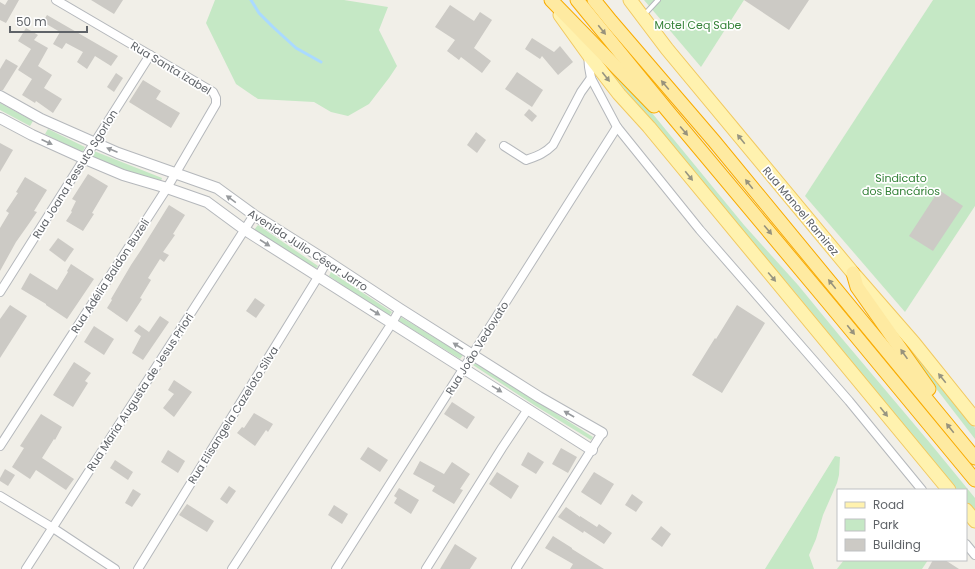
<svg xmlns="http://www.w3.org/2000/svg" width="975" height="569" font-family="Poppins,sans-serif">
<rect width="100%" height="100%" fill="#f1efe8"/>
<g fill="#c5e8c5">
<path d="M 215,0 L 344,0 L 388,7 L 379,30 L 397,66 L 389,78 L 369,104 L 348,116 L 331,112 L 314,102 L 258,99 L 236,84 L 206,23 Z"/>
<path d="M 644,0 L 744,0 L 701,67 Z"/>
<path d="M 933,0 L 975,0 L 975,206 L 905,312 L 805,196 Z"/>
<path d="M 600,59 L 629,88 L 652,113 L 744,225 L 798,285 L 839,335 L 930,443 L 975,498 L 975,512 L 966,501 L 966,490 L 957,490 L 794,291 L 693,172 Z"/>
<path d="M 0,103 L 33,121 L 30,126 L 0,110 Z"/>
<path d="M 48,129 L 85,147 L 82,153 L 45,134 Z"/>
<path d="M 94,151 L 162,178 L 160,184 L 92,157 Z"/>
<path d="M 258,225 L 318,266 L 314,271 L 254,230 Z"/>
<path d="M 331,272 L 392,312 L 389,316 L 329,276 Z"/>
<path d="M 879,311 L 975,428 L 975,439 L 898,339 Z"/>
<path d="M 401,317 L 463,355 L 460,359 L 399,321 Z"/>
<path d="M 476,363 L 593,437 L 591,440 L 534,405 L 473,365 Z"/>
<path d="M 835,456 L 840,457 L 839,475 L 837,483 L 823,515 L 816,539 L 809,555 L 814,569 L 765,569 Z"/>
<path d="M 844,560 L 928,560 L 922,569 L 837,569 Z"/>
</g>
<g fill="none" stroke-linecap="round" stroke-linejoin="round">
<path stroke="#aadaff" stroke-width="3" d="M 251,0 L 259,13 L 273,27 L 296,48 L 321,62"/>
</g>
<g fill="#cccac5">
<path d="M 8,0 L 19,0 L 6,23 L 0,20 L 0,2 L 5,5 Z"/>
<path d="M 91,0 L 123,0 L 114,14 Z"/>
<path d="M 744,0 L 809,0 L 789,30 Z"/>
<path d="M 450,5 L 474,21 L 480,12 L 492,20 L 474,48 L 491,61 L 482,73 L 461,57 L 459,60 L 447,51 L 455,40 L 435,27 Z"/>
<path d="M 47,15 L 118,56 L 111,66 L 95,56 L 87,69 L 77,62 L 83,52 L 66,43 L 62,49 L 53,44 L 60,32 L 43,22 Z"/>
<path d="M 26,28 L 38,35 L 34,40 L 48,48 L 38,66 L 52,75 L 44,88 L 62,99 L 53,113 L 36,101 L 35,103 L 22,95 L 32,79 L 18,70 L 31,49 L 18,41 Z"/>
<path d="M 532,38 L 554,52 L 560,46 L 573,62 L 558,75 L 542,56 L 540,59 L 525,49 Z"/>
<path d="M 6,59 L 18,66 L 3,90 L 0,90 L 0,69 Z"/>
<path d="M 517,72 L 543,90 L 532,107 L 505,89 Z"/>
<path d="M 116,73 L 123,78 L 114,92 L 107,87 Z"/>
<path d="M 143,80 L 161,91 L 156,99 L 180,113 L 171,128 L 129,102 Z"/>
<path d="M 529,109 L 537,116 L 532,122 L 524,115 Z"/>
<path d="M 476,132 L 486,140 L 477,153 L 467,145 Z"/>
<path d="M 0,143 L 13,150 L 0,172 Z"/>
<path d="M 88,174 L 108,186 L 92,213 L 94,214 L 83,231 L 66,221 L 72,212 L 71,211 L 76,201 L 72,199 Z"/>
<path d="M 25,177 L 47,190 L 34,211 L 37,212 L 28,225 L 16,242 L 0,271 L 0,228 L 9,213 L 6,211 L 18,193 L 16,192 Z"/>
<path d="M 939,190 L 963,206 L 933,251 L 909,236 Z"/>
<path d="M 169,205 L 185,215 L 173,234 L 175,235 L 163,252 L 169,255 L 164,262 L 160,259 L 148,278 L 151,280 L 140,298 L 142,299 L 127,322 L 107,308 L 112,300 L 111,299 L 131,265 L 141,250 Z"/>
<path d="M 58,238 L 74,249 L 65,262 L 49,250 Z"/>
<path d="M 71,264 L 94,279 L 67,319 L 46,305 L 46,304 L 21,289 L 30,273 L 57,290 L 68,272 L 67,271 Z"/>
<path d="M 255,298 L 265,305 L 256,318 L 246,311 Z"/>
<path d="M 10,305 L 27,316 L 0,358 L 0,319 Z"/>
<path d="M 737,305 L 765,323 L 722,393 L 692,375 L 715,338 L 716,339 Z"/>
<path d="M 160,316 L 169,322 L 143,360 L 132,353 L 141,336 L 134,331 L 139,325 L 149,332 Z"/>
<path d="M 94,326 L 114,339 L 104,355 L 84,342 Z"/>
<path d="M 74,362 L 91,373 L 85,381 L 88,383 L 73,407 L 53,395 Z"/>
<path d="M 174,380 L 192,392 L 174,417 L 163,408 L 174,394 L 168,390 Z"/>
<path d="M 452,402 L 475,417 L 467,429 L 444,414 Z"/>
<path d="M 254,413 L 273,424 L 268,432 L 266,430 L 255,446 L 237,433 L 242,427 L 244,428 Z"/>
<path d="M 41,414 L 62,427 L 55,440 L 54,439 L 42,458 L 74,479 L 66,490 L 36,470 L 30,479 L 12,467 L 24,448 L 20,446 Z"/>
<path d="M 368,447 L 388,460 L 380,472 L 360,459 Z"/>
<path d="M 561,448 L 577,457 L 568,473 L 552,464 Z"/>
<path d="M 168,450 L 185,461 L 178,473 L 161,462 Z"/>
<path d="M 528,452 L 544,462 L 536,474 L 521,465 Z"/>
<path d="M 115,460 L 133,472 L 128,480 L 110,468 Z"/>
<path d="M 420,461 L 444,474 L 452,462 L 470,474 L 460,489 L 463,490 L 454,504 L 432,491 L 435,486 L 413,474 Z"/>
<path d="M 5,469 L 15,475 L 8,486 L 0,481 L 0,478 Z"/>
<path d="M 497,472 L 519,486 L 511,499 L 489,484 Z"/>
<path d="M 594,472 L 614,484 L 601,505 L 581,492 Z"/>
<path d="M 229,486 L 236,491 L 227,504 L 220,499 Z"/>
<path d="M 399,488 L 419,500 L 411,514 L 394,503 L 397,498 L 394,496 Z"/>
<path d="M 133,489 L 141,494 L 132,507 L 125,503 Z"/>
<path d="M 632,494 L 643,502 L 636,512 L 625,505 Z"/>
<path d="M 187,504 L 214,521 L 207,532 L 179,515 Z"/>
<path d="M 334,505 L 348,514 L 342,524 L 328,515 Z"/>
<path d="M 566,507 L 580,517 L 580,516 L 597,527 L 599,524 L 612,533 L 604,544 L 584,531 L 583,533 L 558,517 Z"/>
<path d="M 661,526 L 671,534 L 662,547 L 651,539 Z"/>
<path d="M 553,536 L 572,548 L 572,549 L 604,569 L 570,569 L 573,564 L 545,548 Z"/>
<path d="M 455,544 L 477,558 L 470,569 L 440,569 Z"/>
<path d="M 933,560 L 945,560 L 959,569 L 928,569 Z"/>
</g>
<g fill="none" stroke-linecap="round" stroke-linejoin="round">
<g stroke="#b5b8bc" stroke-width="6">
<path id="service" d="M 644,15 L 658,0"/>
</g>
<g stroke="#b5b8bc" stroke-width="10">
<g id="minor">
<path d="M 588,54 L 589,67 L 591,78 L 617,127 L 700,230 L 849,401 L 922,490"/>
<path d="M 504,146 L 526,160 C 537,156 544,154 553,145 L 581,92 L 591,78"/>
<path d="M 0,292 L 150,55"/>
<path d="M 0,446 L 167,188 L 216,104 L 216,98 L 213,92 L 56,0"/>
<path d="M 0,496 L 53,528 L 115,569"/>
<path d="M 966,544 L 975,555"/>
<path d="M 26,569 L 254,215"/>
<path d="M 138,569 L 318,277 L 327,261"/>
<path d="M 232,569 L 392,323 L 400,309"/>
<path d="M 336,569 L 617,127"/>
<path d="M 426,569 L 502,448 L 528,409"/>
<path d="M 516,569 L 602,433"/>
</g>
</g>
<g stroke="#b5b8bc" stroke-width="12">
<g id="tertiary">
<path d="M 0,96 L 41,119 L 118,153 L 217,188 L 254,215 L 327,261 L 400,309 L 539,397 L 602,433"/>
<path d="M 0,118 L 32,135 L 85,159 L 123,175 L 167,188 L 207,202 L 245,230 L 592,450"/>
</g>
</g>
<g stroke="#f2c960" stroke-width="15">
<g id="primary">
<path d="M 630,0 L 667,49 L 853,273 L 914,343 L 975,419"/>
<path d="M 560,15 L 588,54 L 619,94 L 649,127 L 949,490"/>
<path d="M 966,510 L 975,521"/>
</g>
</g>
<g stroke="#f9ab00" stroke-width="15">
<g id="trunk">
<path d="M 551,0 L 654,106"/>
<path d="M 577,0 L 667,110 L 831,306 L 975,480"/>
<path d="M 594,0 L 611,21 L 714,141 L 975,458"/>
<path d="M 853,273 L 857,287 L 929,389"/>
</g>
</g>
<use href="#service" stroke="#fff" stroke-width="4"/>
<use href="#minor" stroke="#fff" stroke-width="8"/>
<use href="#tertiary" stroke="#fff" stroke-width="10"/>
<use href="#primary" stroke="#fff2af" stroke-width="13"/>
<use href="#trunk" stroke="#feeaa1" stroke-width="13"/>
</g>
<defs><path id="oneway-solid" d="M-6-.8H1V-3.2L6.5 0L1 3.2V.8H-6Z"/></defs>
<g fill="#97927c">
<use href="#oneway-solid" transform="translate(602 30) rotate(51)"/>
<use href="#oneway-solid" transform="translate(665 85) rotate(-130)"/>
<use href="#oneway-solid" transform="translate(684 131) rotate(50)"/>
<use href="#oneway-solid" transform="translate(749 184) rotate(-129)"/>
<use href="#oneway-solid" transform="translate(768 230) rotate(50)"/>
<use href="#oneway-solid" transform="translate(832 284) rotate(-129)"/>
<use href="#oneway-solid" transform="translate(851 330) rotate(51)"/>
<use href="#oneway-solid" transform="translate(904 354) rotate(-125)"/>
<use href="#oneway-solid" transform="translate(950 428) rotate(-129)"/>
</g>
<g fill="#979581">
<use href="#oneway-solid" transform="translate(606 77) rotate(52)"/>
<use href="#oneway-solid" transform="translate(741 139) rotate(-129)"/>
<use href="#oneway-solid" transform="translate(689 176) rotate(51)"/>
<use href="#oneway-solid" transform="translate(772 277) rotate(50)"/>
<use href="#oneway-solid" transform="translate(942 378) rotate(-129)"/>
<use href="#oneway-solid" transform="translate(884 412) rotate(51)"/>
</g>
<g fill="#979a9d">
<use href="#oneway-solid" transform="translate(47 142) rotate(24)"/>
<use href="#oneway-solid" transform="translate(112 150) rotate(-157)"/>
<use href="#oneway-solid" transform="translate(231 199) rotate(-144)"/>
<use href="#oneway-solid" transform="translate(265 243) rotate(33)"/>
<use href="#oneway-solid" transform="translate(375 312) rotate(32)"/>
<use href="#oneway-solid" transform="translate(458 346) rotate(-148)"/>
<use href="#oneway-solid" transform="translate(497 389) rotate(32)"/>
<use href="#oneway-solid" transform="translate(569 414) rotate(-150)"/>
</g>
<g text-anchor="middle" stroke-width="3.5" stroke-linejoin="round" paint-order="stroke">
<g font-size="11" fill="#348238" stroke="#fff">
<text x="698" y="29">Motel Ceq Sabe</text>
<text x="901" y="182">Sindicato<tspan x="901" dy="13">dos Bancários</tspan></text>
</g>
<g font-size="11" fill="#5f6368" stroke="#fff">
<text transform="translate(171 68) rotate(31)" y="4">Rua Santa Izabel</text>
<text transform="translate(75 174) rotate(-58)" y="4">Rua Joana Pessuto Sgorlon</text>
<text transform="translate(801 211) rotate(50)" y="4">Rua Manoel Ramirez</text>
<text transform="translate(308 250) rotate(33)" y="4">Avenida Julio César Jarro</text>
<text transform="translate(110 276) rotate(-57)" y="4">Rua Adélia Baldon Buzeli</text>
<text transform="translate(477 348) rotate(-58)" y="4">Rua João Vedovato</text>
<text transform="translate(140 392) rotate(-57)" y="4">Rua Maria Augusta de Jesus Priori</text>
<text transform="translate(233 415) rotate(-58)" y="4">Rua Elisangela Cazeloto Silva</text>
</g>
</g>
<rect x="837" y="489" width="130" height="72" fill="#ffffff" stroke="#bfc1c3"/>
<rect x="845" y="502" width="20" height="6" fill="#fff2af" stroke="#bfc1c3"/>
<text x="873" y="509" font-size="12" fill="#5f6368">Road</text>
<rect x="845" y="519" width="20" height="12" fill="#c5e8c5" stroke="#bfc1c3"/>
<text x="873" y="529" font-size="12" fill="#5f6368">Park</text>
<rect x="845" y="539" width="20" height="12" fill="#cccac5" stroke="#bfc1c3"/>
<text x="873" y="549" font-size="12" fill="#5f6368">Building</text>
<path d="M10 26v6h77v-6" fill="none" stroke="#5f6368" stroke-width="2"/>
<text x="16" y="26" font-size="12" fill="#5f6368" stroke="#ffffff" stroke-width="3" paint-order="stroke">50 m</text>
</svg>
